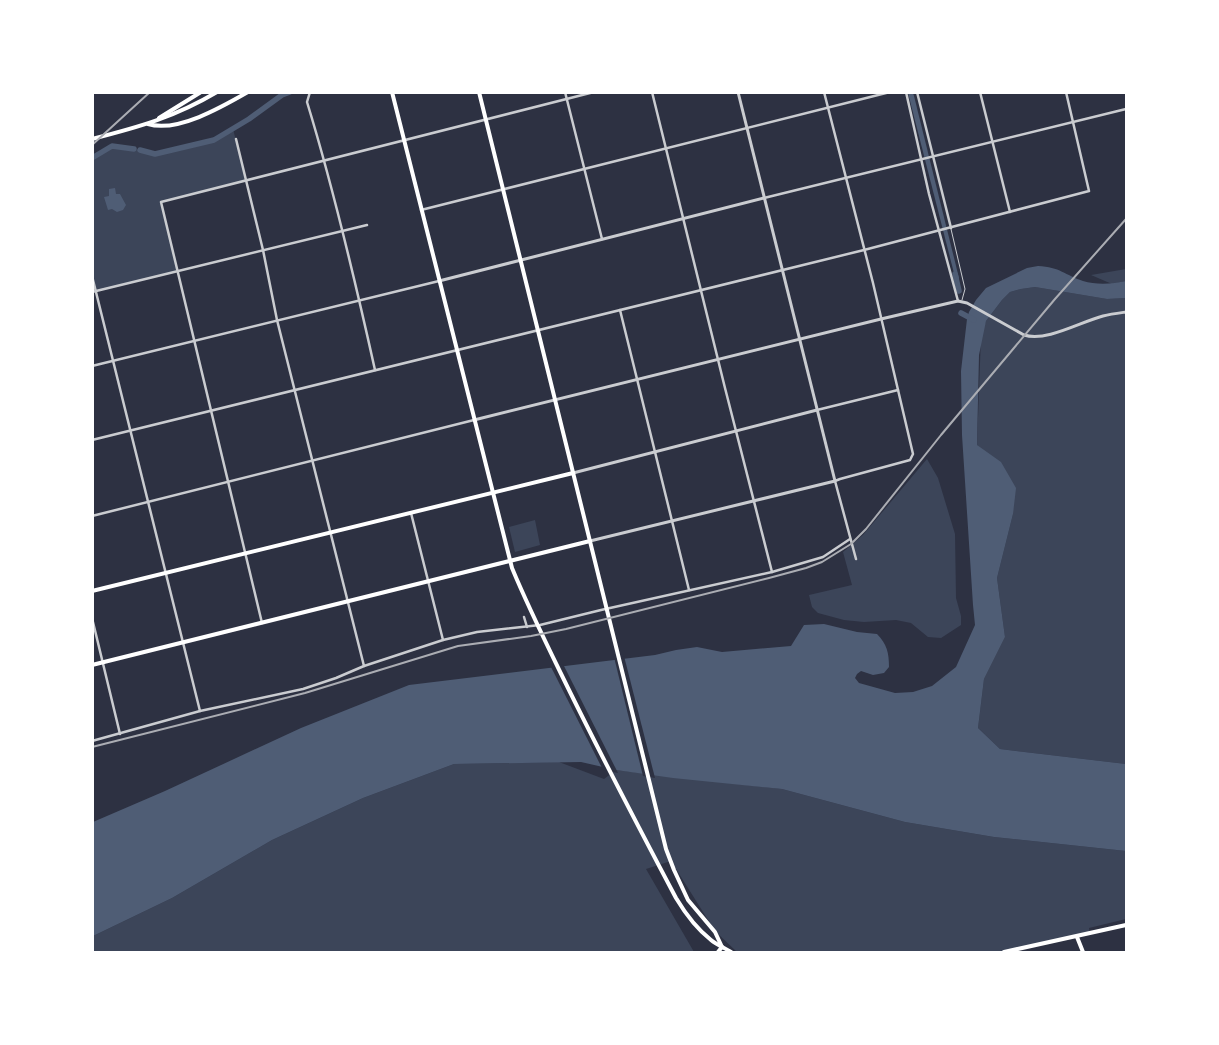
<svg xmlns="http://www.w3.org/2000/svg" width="1219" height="1045" font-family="'Exo 2',sans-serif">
<rect width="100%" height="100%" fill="#2d3142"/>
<g fill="#3c4559">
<path d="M 233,129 L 246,180 L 161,202 L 178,272 L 96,291 L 92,277 L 92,158 L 112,146 L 126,147 L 155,154 L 214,140 Z"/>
<path d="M 1126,269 L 1126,281 L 1112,284 L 1091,275 Z"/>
<path d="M 1035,287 L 1107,299 L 1126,298 L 1126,764 L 1000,749 L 978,728 L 984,679 L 1005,637 L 997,578 L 1013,514 L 977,445 L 981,336 L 986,321 L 1002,300 L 1010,292 L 1021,289 Z"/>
<path d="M 927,459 L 938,478 L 955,534 L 956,598 L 961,616 L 961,625 L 941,638 L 928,637 L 911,623 L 896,620 L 864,622 L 844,620 L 818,613 L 812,607 L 809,595 L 852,585 L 843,552 L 863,535 Z"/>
<path d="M 535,520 L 540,545 L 515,552 L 509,527 Z"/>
<path d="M 559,762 L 604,779 L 616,770 L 782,789 L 905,822 L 994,837 L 1126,851 L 1126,919 L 1089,928 L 1090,934 L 1004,952 L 737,952 L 715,931 L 671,861 L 646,869 L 694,952 L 93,952 L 93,936 L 172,898 L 272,840 L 363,798 L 454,764 Z"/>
</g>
<g fill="#4f5d75">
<path d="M 908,93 L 913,93 L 914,96 L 959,278 L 958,280 L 956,281 Z"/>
<path d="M 115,188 L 116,194 L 120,194 L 126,205 L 123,210 L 117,212 L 112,209 L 108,210 L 104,197 L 109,196 L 109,189 Z"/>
<path d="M 1038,266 C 1060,267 1065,275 1083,281 C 1096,285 1113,284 1126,281 L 1126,298 L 1107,299 L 1035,287 L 1021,289 L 1010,292 L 1002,300 L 986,321 L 979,355 L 977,445 L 1001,462 L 1016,488 L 1013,514 L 997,578 L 1005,637 L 984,679 L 978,728 L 1000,749 L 1126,764 L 1126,851 L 994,837 L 905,822 L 782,789 L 673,778 L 616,770 L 581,762 L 454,764 L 363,798 L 272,840 L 172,898 L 93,936 L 93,822 L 165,791 L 301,728 L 409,685 L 655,655 L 676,650 L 697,647 L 722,652 L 791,646 L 804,625 L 824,624 L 857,632 L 877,634 C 887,644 889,653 889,667 L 884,673 L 873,675 L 861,671 L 857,674 L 855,678 L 859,683 L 895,693 L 913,692 L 932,686 L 956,667 L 975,625 L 973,605 L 962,435 L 961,371 L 967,319 L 969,312 L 976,300 L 986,288 L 1027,268 Z"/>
</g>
<g fill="#2d3142">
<path d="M 624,656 L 655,778 L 643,776 L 614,657 Z"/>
<path d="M 563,664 L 618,773 L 603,770 L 550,665 Z"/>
</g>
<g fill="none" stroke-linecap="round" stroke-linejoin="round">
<g stroke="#4f5d75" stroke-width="5.5">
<path d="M 140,150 L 155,154 L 214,140 L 249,119 L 282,95 L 290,92"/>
<path d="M 92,158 L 112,146 L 134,149"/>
<path d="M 955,274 L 959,291"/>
<path d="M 961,313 L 974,320"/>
</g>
<path stroke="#caccd0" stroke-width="1" d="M 951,229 L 965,289 L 962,300"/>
<g stroke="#caccd0" stroke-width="2.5">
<path d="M 310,92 L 307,102 C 334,190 355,280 375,370"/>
<path d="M 565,92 L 602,239"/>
<path d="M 652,92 L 725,388 L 772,572"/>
<path d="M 824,92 L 873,283 L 913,454 L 910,460 L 840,479 L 835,481 L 856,559"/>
<path d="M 906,92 L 929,194 L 958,301"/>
<path d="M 917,92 L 951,228"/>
<path d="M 980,92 L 1010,212"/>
<path d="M 236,139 L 263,250 L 277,320 L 364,666"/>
<path d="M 764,198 L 1126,109"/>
<path d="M 421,210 L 890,92"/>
<path d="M 92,276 L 200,711"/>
<path d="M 92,292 L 367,225"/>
<path d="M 620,310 L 689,590"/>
<path d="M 92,366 L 439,281"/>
<path d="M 817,410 L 898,390"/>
<path d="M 92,440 L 864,250 L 1089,191 L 1066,92"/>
<path d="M 411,513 L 443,640"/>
<path d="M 92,516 L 474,420"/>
<path d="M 524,617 L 527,627"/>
<path d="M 92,618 L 120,734"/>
<path d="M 262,623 L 161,202 L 594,92"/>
<path d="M 92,741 L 200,711 L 303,689 L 336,678 L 364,666 L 443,640 L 477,632 L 540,625 L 601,610 L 772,572 L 823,557 L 850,539"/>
</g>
<g stroke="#caccd0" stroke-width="3">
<path d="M 439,281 L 764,198"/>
<path d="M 474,420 L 881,319 L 958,301 L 967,303 L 1024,335 C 1047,342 1080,322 1103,316 C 1111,314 1119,313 1126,312"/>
<path d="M 573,473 L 817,410"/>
<path d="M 590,541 L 835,481 L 738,92"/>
</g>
<g stroke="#fff" stroke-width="4">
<path d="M 92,591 L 573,473"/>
<path d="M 92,665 L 590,541"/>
<path d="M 1077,937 L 1083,952"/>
</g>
<path stroke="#fff" stroke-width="4" d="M 718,952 L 722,947"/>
<g stroke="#fff" stroke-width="4">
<path d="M 392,92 L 512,568 C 529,609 549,649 568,688 C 603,759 639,828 676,898 C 685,913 697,929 711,940 C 717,945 725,948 731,952"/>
<path d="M 479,92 L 666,849 L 674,870 L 688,900 L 715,932 L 722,947"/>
<path d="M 159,118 L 201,92"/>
<path d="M 148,124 C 177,133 222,107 248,92"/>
<path d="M 92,139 C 139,127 175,117 217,92"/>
<path d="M 1004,952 L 1126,925"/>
</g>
<g stroke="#abadb3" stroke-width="2">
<path d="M 92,145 L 150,92"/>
<path d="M 92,747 L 305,693 L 458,646 L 531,636 L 566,629 L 769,578 L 806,568 L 822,562 L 851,544 L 866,529 L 941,435 L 1055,299 L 1126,219"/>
</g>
</g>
<rect width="1219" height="1045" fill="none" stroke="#ffffff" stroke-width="188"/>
</svg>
